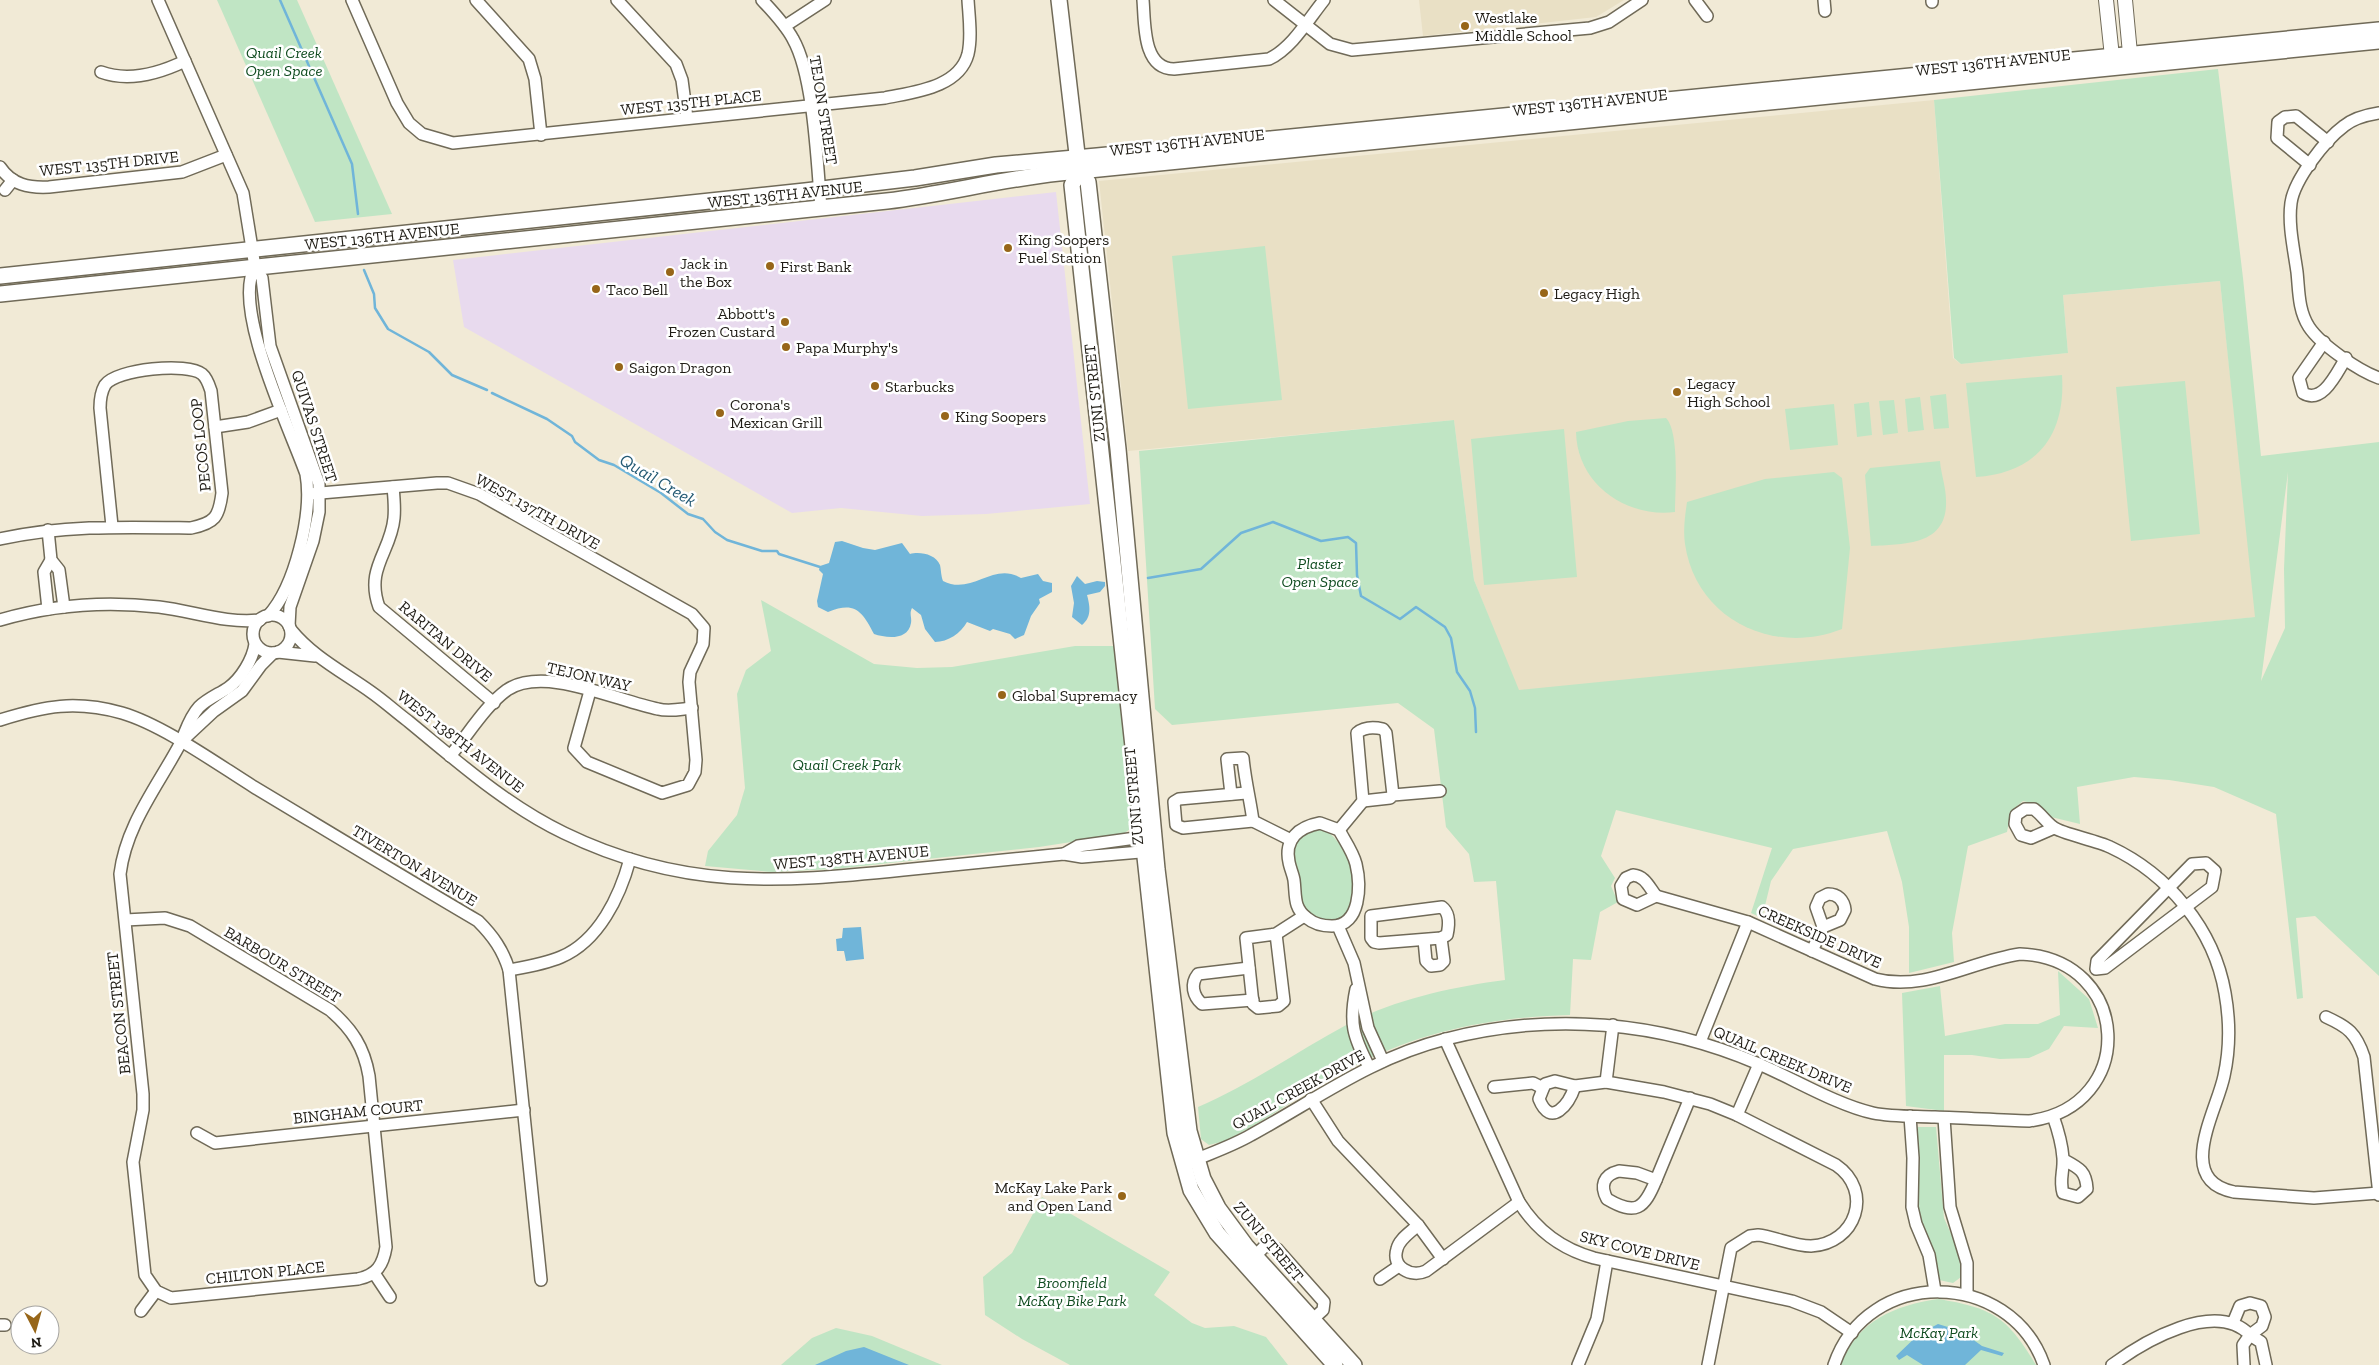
<svg xmlns="http://www.w3.org/2000/svg" width="2379" height="1365" font-family="'Zilla Slab',serif">
<rect width="100%" height="100%" fill="#f1ead6"/>
<path fill="#e8daee" d="M 1056,192 L 1090,504 L 986,514 L 922,516 L 841,508 L 792,513 L 464,327 L 453,260 Z"/>
<g fill="#e9e0c5">
<path d="M 1419,0 L 1624,0 L 1596,17 L 1423,36 Z"/>
<path d="M 1934,100 L 1953,358 L 1961,364 L 2068,353 L 2063,295 L 2220,281 L 2256,617 L 1518,691 L 1474,580 L 1454,420 L 1128,451 L 1099,181 Z"/>
</g>
<g fill="#c0e5c4" fill-rule="evenodd">
<path d="M 217,0 L 297,0 L 392,214 L 315,222 Z"/>
<path d="M 2218,69 L 2243,278 L 2261,456 L 2379,442 L 2379,976 L 2315,916 L 2296,918 L 2303,998 L 2297,999 L 2276,814 L 2214,787 L 2169,780 L 2134,777 L 2077,787 L 2080,824 L 2051,817 L 2039,805 L 2023,801 L 2011,811 L 2007,832 L 1968,846 L 1952,933 L 1954,962 L 1909,973 L 1909,927 L 1902,882 L 1887,831 L 1793,849 L 1771,881 L 1762,918 L 1751,913 L 1772,848 L 1616,810 L 1601,856 L 1615,878 L 1611,886 L 1618,902 L 1600,912 L 1591,960 L 1573,959 L 1570,1015 C 1496,1017 1426,1030 1360,1063 C 1313,1086 1271,1118 1225,1141 L 1209,1145 L 1201,1139 L 1198,1107 C 1251,1084 1298,1051 1348,1024 C 1396,999 1452,987 1505,980 L 1496,881 L 1474,882 L 1469,854 L 1446,827 L 1434,729 L 1398,703 L 1172,725 L 1155,709 L 1139,451 L 1454,420 L 1474,580 L 1519,690 L 2255,617 L 2220,281 L 2063,295 L 2068,353 L 1961,364 L 1954,358 L 1934,100 ZM 2288,472 L 2284,569 L 2285,628 L 2261,681 Z"/>
<path d="M 1265,246 L 1282,400 L 1188,409 L 1172,256 Z"/>
<path d="M 2062,375 C 2066,435 2037,473 1976,477 L 1966,383 Z"/>
<path d="M 2185,381 L 2200,534 L 2131,541 L 2116,387 Z"/>
<path d="M 1946,394 L 1949,428 L 1934,429 L 1930,396 Z"/>
<path d="M 1920,397 L 1924,430 L 1908,432 L 1905,399 Z"/>
<path d="M 1894,400 L 1898,433 L 1883,435 L 1879,401 Z"/>
<path d="M 1869,402 L 1872,435 L 1857,437 L 1854,404 Z"/>
<path d="M 1834,404 L 1838,445 L 1790,450 L 1785,409 Z"/>
<path d="M 1666,418 C 1680,432 1675,492 1675,512 C 1626,518 1577,484 1576,432 L 1628,421 Z"/>
<path d="M 1564,429 L 1577,577 L 1484,585 L 1471,439 Z"/>
<path d="M 1940,461 C 1941,474 1946,487 1946,500 C 1948,546 1904,544 1871,546 L 1865,475 L 1870,468 Z"/>
<path d="M 1834,472 L 1842,478 L 1850,548 L 1842,629 C 1774,656 1696,620 1685,544 C 1683,530 1685,516 1687,502 L 1765,479 Z"/>
<path d="M 761,600 L 874,664 L 917,668 L 952,667 L 1075,646 L 1117,646 L 1136,825 L 1123,834 L 1039,847 L 834,869 L 771,872 L 705,866 L 708,851 L 737,815 L 745,788 L 737,694 L 746,670 L 771,651 Z"/>
<path d="M 1322,829 C 1348,839 1369,901 1342,917 C 1328,925 1310,921 1303,906 C 1299,898 1302,888 1300,879 C 1297,863 1285,846 1304,835 C 1310,831 1314,830 1322,829 Z"/>
<path d="M 2058,971 L 2089,999 L 2098,1028 L 2064,1026 L 2049,1049 L 2029,1058 L 2000,1059 L 1972,1055 L 1944,1055 L 1944,1111 L 1906,1106 L 1902,993 L 1940,986 L 1945,1036 L 2005,1024 L 2038,1024 L 2060,1015 Z"/>
<path d="M 1914,1127 L 1936,1127 L 1944,1218 L 1959,1252 L 1961,1277 L 1953,1283 L 1939,1280 L 1935,1258 L 1919,1223 L 1914,1196 Z"/>
<path d="M 1042,1197 L 1170,1272 L 1154,1295 L 1192,1323 L 1205,1328 L 1234,1326 L 1266,1337 L 1288,1365 L 1070,1365 L 1022,1339 L 985,1315 L 983,1277 L 1012,1253 Z"/>
<path d="M 1938,1299 C 1993,1308 2007,1317 2036,1365 L 1841,1365 C 1856,1321 1896,1305 1938,1299 Z"/>
<path d="M 836,1328 L 872,1336 L 942,1365 L 781,1365 L 812,1338 Z"/>
</g>
<g fill="#70b5d9">
<path d="M 842,541 L 863,548 L 875,550 L 902,543 L 910,554 C 919,551 936,554 940,565 C 941,569 941,576 943,581 C 972,596 993,561 1021,578 L 1038,574 L 1043,581 L 1052,583 L 1052,592 L 1039,599 L 1040,603 L 1031,616 L 1024,635 L 1015,639 L 1010,634 L 993,629 L 990,631 L 967,622 C 961,633 948,642 935,642 L 925,629 L 921,615 L 912,608 C 909,614 912,617 911,623 C 908,641 886,638 874,634 C 862,611 855,601 828,612 L 818,607 L 817,601 L 823,574 L 819,570 L 820,566 L 829,563 L 835,542 Z"/>
<path d="M 1077,576 L 1085,584 L 1097,581 L 1105,582 L 1105,586 L 1100,592 L 1087,595 C 1090,606 1092,617 1082,625 L 1072,617 L 1074,603 L 1071,586 Z"/>
<path d="M 861,927 L 864,959 L 846,961 L 844,951 L 837,951 L 836,939 L 842,938 L 843,928 Z"/>
<path d="M 1938,1324 L 1961,1331 L 1982,1346 L 2004,1353 L 2002,1356 L 1981,1350 L 1965,1365 L 1923,1365 L 1907,1355 L 1899,1360 L 1896,1356 L 1919,1334 Z"/>
<path d="M 864,1347 L 909,1365 L 815,1365 L 846,1351 Z"/>
</g>
<g fill="none" stroke-linecap="round" stroke-linejoin="round">
<g stroke="#70b5d9" stroke-width="2.5">
<path d="M 280,0 L 352,164 L 358,214"/>
<path d="M 364,270 L 374,294 L 375,308 L 388,329 L 429,352 L 452,375 L 487,390"/>
<path d="M 492,393 L 547,419 L 572,436 L 575,442 L 599,460 L 614,465 L 661,493 L 688,514 L 703,519 L 715,532 L 727,540 L 762,551 L 777,551 L 779,554 L 820,567"/>
<path d="M 1148,578 L 1201,569 L 1241,533 L 1273,522 L 1321,541 L 1348,537 L 1356,543 L 1357,575 L 1361,596 L 1400,619 L 1416,607 L 1445,627 L 1451,638 L 1457,672 L 1470,691 L 1475,708 L 1476,732"/>
</g>
<g stroke="#706a58" stroke-width="14">
<g id="minor">
<path d="M 158,0 L 243,193 L 255,267 L 262,278 L 270,346 L 319,484 L 319,512 L 313,541 L 290,607 L 289,626"/>
<path d="M 352,0 L 397,103 L 409,123 L 422,134 L 453,143 L 885,98 C 913,92 959,88 968,54 C 972,37 969,17 968,0"/>
<path d="M 476,0 L 529,59 L 535,79 L 541,135"/>
<path d="M 617,0 L 676,64 L 682,80 L 687,118"/>
<path d="M 762,0 C 773,12 785,24 793,39 C 814,76 817,163 821,208"/>
<path d="M 1143,0 C 1145,22 1142,69 1174,69 L 1269,59 C 1292,48 1308,20 1324,0"/>
<path d="M 1274,0 L 1330,44 L 1352,50 L 1590,28 L 1609,22 L 1642,0"/>
<path d="M 1695,0 L 1707,16"/>
<path d="M 1824,0 L 1825,11"/>
<path d="M 1932,0 L 1932,2"/>
<path d="M 785,26 L 825,0"/>
<path d="M 101,72 C 128,82 160,73 185,61"/>
<path d="M 2379,113 C 2366,115 2354,118 2344,126 C 2325,140 2294,180 2291,203 C 2288,225 2294,250 2297,272 C 2299,290 2298,310 2309,327 C 2321,345 2359,371 2379,378"/>
<path d="M 2310,165 L 2277,138 L 2278,122 L 2285,117 L 2296,116 L 2328,142"/>
<path d="M 0,167 C 12,185 29,188 49,187 L 182,172 L 226,155"/>
<path d="M 5,190 L 13,180"/>
<path d="M 255,267 C 231,307 291,431 306,474 C 313,513 295,587 268,616"/>
<path d="M 2324,342 L 2299,378 L 2303,393 C 2323,405 2337,372 2346,358"/>
<path d="M 215,427 L 248,422 L 281,410"/>
<path d="M 393,487 C 394,497 395,508 394,518 C 391,552 365,568 379,607 L 494,703"/>
<path d="M 309,494 L 437,483 L 448,483 L 479,494 L 692,614 L 704,628 L 703,644 L 690,672 L 689,682 L 696,760 L 695,772 L 688,785 L 662,793 L 587,762 L 574,748 L 590,691"/>
<path d="M 48,530 L 51,560 L 59,570 L 64,607"/>
<path d="M 0,539 C 64,525 126,527 191,528 C 215,523 219,517 222,493 L 211,391 C 209,385 207,378 202,374 C 188,362 116,369 105,385 C 101,392 100,400 100,408 L 112,526"/>
<path d="M 48,609 L 44,572 L 51,560"/>
<circle cx="272" cy="634" r="19"/>
<path d="M 0,620 C 51,605 106,601 159,607 C 193,611 226,624 260,620"/>
<path d="M 291,630 C 313,657 343,672 371,692 C 384,701 396,712 408,721 C 458,762 506,805 564,833 C 681,890 778,883 903,870 C 956,865 1010,859 1064,854 L 1082,857 L 1152,851"/>
<path d="M 278,652 L 315,656"/>
<path d="M 0,720 C 45,706 75,700 122,713 C 163,725 217,764 254,787 C 329,832 403,877 478,921 C 493,936 503,950 509,970 L 541,1280"/>
<path d="M 184,739 L 214,711 L 242,691 L 261,665 L 273,653"/>
<path d="M 450,756 C 468,735 485,706 507,690 C 544,665 617,701 658,709 C 669,712 681,709 692,708"/>
<path d="M 1246,793 L 1179,799 L 1174,802 L 1176,825 L 1183,828 L 1253,821"/>
<path d="M 1231,794 L 1227,759 L 1243,758 C 1245,780 1250,799 1253,821 L 1291,840"/>
<path d="M 1363,801 L 1390,798 L 1393,795 L 1440,791"/>
<path d="M 1320,823 L 1339,830 C 1345,841 1353,852 1356,864 C 1361,885 1361,926 1332,926 C 1323,926 1314,924 1307,918 C 1293,908 1296,895 1294,880 C 1293,874 1290,868 1289,862 C 1284,839 1299,827 1320,823 Z"/>
<path d="M 2054,828 L 2031,838 L 2021,835 L 2015,824 L 2016,815 L 2025,809 L 2034,809 C 2041,814 2046,822 2053,827 C 2062,834 2096,840 2110,847 C 2168,874 2214,929 2225,993 C 2230,1021 2230,1049 2224,1076 C 2217,1111 2174,1180 2234,1192 L 2314,1198 L 2379,1193"/>
<path d="M 1339,830 L 1363,801 L 1357,733 C 1364,727 1374,727 1383,729 L 1386,733 L 1393,795"/>
<path d="M 1064,854 L 1078,846 L 1150,836"/>
<path d="M 2206,863 L 2215,871 L 2212,887 L 2105,968 L 2096,969 L 2097,961 L 2192,864 Z"/>
<path d="M 1633,875 C 1645,876 1649,887 1656,896 L 1637,905 L 1623,899 L 1621,886 L 1626,878 Z"/>
<path d="M 1828,894 C 1838,894 1844,900 1845,910 L 1840,920 L 1823,927 L 1816,907 L 1820,898 Z"/>
<path d="M 1442,907 C 1450,913 1449,926 1447,935 L 1441,938 L 1379,943 L 1374,942 L 1371,938 L 1371,916 Z"/>
<path d="M 125,920 L 165,918 L 190,926 L 330,1010 C 352,1029 364,1047 369,1076 L 386,1247 C 383,1265 377,1275 358,1279 L 171,1298 L 156,1291 L 145,1275 L 133,1162 L 143,1110 L 143,1094 L 120,874 C 126,825 157,787 180,744 C 186,731 189,718 199,707 C 207,699 219,694 228,688 C 241,679 253,659 255,644"/>
<path d="M 1338,926 L 1354,963 L 1368,1028 L 1383,1061"/>
<path d="M 1276,934 L 1284,1001 L 1278,1006 L 1258,1008 L 1253,1004 L 1246,938 L 1276,934 L 1304,916"/>
<path d="M 1424,940 L 1426,961 L 1431,966 L 1440,965 L 1444,961 L 1441,938"/>
<path d="M 1812,951 L 1823,927"/>
<path d="M 1249,968 L 1198,974 C 1190,984 1193,996 1202,1004 L 1253,1000"/>
<path d="M 509,970 C 526,967 545,964 561,957 C 599,941 620,896 630,859"/>
<path d="M 1356,989 C 1349,1023 1353,1036 1369,1067"/>
<path d="M 2326,1017 C 2348,1027 2356,1033 2364,1057 L 2379,1195"/>
<path d="M 1445,1039 L 1519,1202 C 1537,1231 1561,1249 1594,1258 L 1792,1301 L 1821,1312 L 1852,1333"/>
<path d="M 1700,1042 L 1748,922"/>
<path d="M 1555,1081 L 1575,1086 C 1569,1104 1551,1129 1539,1099 L 1545,1084 Z"/>
<path d="M 1606,1082 L 1613,1025"/>
<path d="M 1575,1086 L 1606,1082 L 1664,1092 L 1710,1104 L 1737,1115 L 1836,1165 C 1874,1191 1856,1244 1811,1246 C 1794,1246 1775,1237 1758,1235 L 1750,1236 L 1731,1248 L 1708,1365"/>
<path d="M 1494,1087 L 1533,1083 L 1543,1088"/>
<path d="M 1311,1099 L 1338,1141 L 1418,1225 L 1443,1259"/>
<path d="M 1737,1115 L 1759,1064"/>
<path d="M 1910,1116 L 1913,1158 L 1912,1207 L 1916,1224 L 1929,1255 L 1935,1291"/>
<path d="M 2053,1116 C 2058,1130 2062,1144 2063,1158 C 2064,1172 2059,1179 2063,1193 L 2078,1197 L 2087,1189 C 2086,1171 2079,1168 2064,1160"/>
<path d="M 1944,1118 L 1950,1207 L 1967,1263 L 1967,1294"/>
<path d="M 197,1133 L 215,1143 L 524,1110"/>
<path d="M 1190,1162 C 1211,1153 1232,1146 1251,1135 C 1317,1099 1371,1058 1446,1039 C 1551,1012 1659,1021 1759,1064 C 1794,1079 1837,1105 1873,1113 C 1893,1117 1915,1116 1935,1117 C 1966,1118 1998,1120 2029,1121 C 2139,1107 2132,958 2020,954 C 1971,961 1925,992 1875,979 L 1748,922 L 1656,896"/>
<path d="M 1619,1171 L 1637,1173 L 1656,1180 C 1644,1209 1636,1216 1607,1199 C 1600,1186 1603,1175 1619,1171 Z"/>
<path d="M 1656,1180 L 1690,1098"/>
<path d="M 1418,1225 C 1411,1232 1399,1239 1397,1249 C 1391,1267 1411,1278 1426,1271 L 1519,1202"/>
<path d="M 1255,1256 L 1266,1245 L 1277,1249 L 1324,1302 L 1323,1310 L 1313,1319"/>
<path d="M 374,1273 L 390,1297"/>
<path d="M 1380,1279 L 1399,1266"/>
<path d="M 141,1311 L 156,1291"/>
<path d="M 0,1325 L 5,1325"/>
<path d="M 1578,1365 L 1597,1319 L 1607,1261"/>
<path d="M 1834,1365 C 1867,1267 2010,1268 2044,1365"/>
<path d="M 2112,1365 C 2143,1342 2215,1299 2250,1335 L 2262,1326 L 2265,1317 L 2261,1306 L 2250,1303 L 2240,1306 L 2233,1323"/>
<path d="M 2244,1365 L 2243,1345 L 2250,1335 L 2261,1342 L 2266,1365"/>
</g>
</g>
<g stroke="#706a58" stroke-width="16">
<g id="tertiary">
<path d="M 2106,0 L 2113,66"/>
<path d="M 2125,0 L 2131,64"/>
</g>
</g>
<g stroke="#706a58" stroke-width="18">
<g id="secondary">
<path d="M 1059,0 L 1079,171 L 1072,185 L 1175,1133 L 1191,1190 L 1217,1233 L 1335,1365"/>
<path d="M 1079,171 L 1088,182 L 1118,449 L 1157,869 L 1189,1131 L 1203,1179 L 1218,1208 L 1246,1246 L 1354,1365"/>
<path d="M 0,276 L 805,191 L 915,178 L 996,165 L 1097,156 L 2379,30"/>
<path d="M 0,294 L 887,201 C 945,194 1001,179 1059,173 L 2379,41"/>
</g>
</g>
<use href="#minor" stroke="#fff" stroke-width="11"/>
<use href="#tertiary" stroke="#fff" stroke-width="14"/>
<use href="#secondary" stroke="#fff" stroke-width="15"/>
</g>
<g fill="#976619" stroke="#fff" stroke-width="2">
<circle cx="1465" cy="26" r="5"/>
<circle cx="1008" cy="248" r="5"/>
<circle cx="770" cy="266" r="5"/>
<circle cx="670" cy="272" r="5"/>
<circle cx="596" cy="289" r="5"/>
<circle cx="1544" cy="293" r="5"/>
<circle cx="785" cy="322" r="5"/>
<circle cx="786" cy="347" r="5"/>
<circle cx="619" cy="367" r="5"/>
<circle cx="875" cy="386" r="5"/>
<circle cx="1677" cy="392" r="5"/>
<circle cx="720" cy="413" r="5"/>
<circle cx="945" cy="416" r="5"/>
<circle cx="1002" cy="695" r="5"/>
<circle cx="1122" cy="1196" r="5"/>
</g>
<g text-anchor="middle" stroke-width="5" stroke-linejoin="round" paint-order="stroke">
<g font-size="16" fill="#201d16" stroke="#fff" text-anchor="start">
<text x="1475" y="23">Westlake<tspan x="1475" dy="18">Middle School</tspan></text>
<text x="1018" y="245">King Soopers<tspan x="1018" dy="18">Fuel Station</tspan></text>
<text x="680" y="269">Jack in<tspan x="680" dy="18">the Box</tspan></text>
<text x="780" y="272">First Bank</text>
<text x="606" y="295">Taco Bell</text>
<text x="1554" y="299">Legacy High</text>
<text x="775" y="319" text-anchor="end">Abbott's<tspan x="775" dy="18">Frozen Custard</tspan></text>
<text x="796" y="353">Papa Murphy's</text>
<text x="629" y="373">Saigon Dragon</text>
<text x="1687" y="389">Legacy<tspan x="1687" dy="18">High School</tspan></text>
<text x="885" y="392">Starbucks</text>
<text x="730" y="410">Corona's<tspan x="730" dy="18">Mexican Grill</tspan></text>
<text x="955" y="422">King Soopers</text>
<text x="1012" y="701">Global Supremacy</text>
<text x="1112" y="1193" text-anchor="end">McKay Lake Park<tspan x="1112" dy="18">and Open Land</tspan></text>
</g>
<g font-size="16" font-style="italic" fill="#104c20" stroke="#fff">
<text x="284" y="58">Quail Creek<tspan x="284" dy="18">Open Space</tspan></text>
<text x="1320" y="569">Plaster<tspan x="1320" dy="18">Open Space</tspan></text>
<text x="847" y="770">Quail Creek Park</text>
<text x="1072" y="1288">Broomfield<tspan x="1072" dy="18">McKay Bike Park</tspan></text>
<text x="1939" y="1338">McKay Park</text>
</g>
<g font-size="16" fill="#201d16" stroke="#fff">
<text transform="translate(1993 62) rotate(-6)" y="6">WEST 136TH AVENUE</text>
<text transform="translate(691 102) rotate(-6)" y="6">WEST 135TH PLACE</text>
<text transform="translate(1590 102) rotate(-6)" y="6">WEST 136TH AVENUE</text>
<text transform="translate(824 110) rotate(81)" y="6">TEJON STREET</text>
<text transform="translate(1187 142) rotate(-6)" y="6">WEST 136TH AVENUE</text>
<text transform="translate(109 163) rotate(-6)" y="6">WEST 135TH DRIVE</text>
<text transform="translate(785 194) rotate(-6)" y="6">WEST 136TH AVENUE</text>
<text transform="translate(382 236) rotate(-6)" y="6">WEST 136TH AVENUE</text>
<text transform="translate(1094 393) rotate(-96)" y="6">ZUNI STREET</text>
<text transform="translate(315 426) rotate(72)" y="6">QUIVAS STREET</text>
<text transform="translate(200 445) rotate(-96)" y="6">PECOS LOOP</text>
<text transform="translate(538 511) rotate(29)" y="6">WEST 137TH DRIVE</text>
<text transform="translate(446 641) rotate(40)" y="6">RARITAN DRIVE</text>
<text transform="translate(589 676) rotate(13)" y="6">TEJON WAY</text>
<text transform="translate(461 741) rotate(38)" y="6">WEST 138TH AVENUE</text>
<text transform="translate(1133 796) rotate(-95)" y="6">ZUNI STREET</text>
<text transform="translate(851 857) rotate(-5)" y="6">WEST 138TH AVENUE</text>
<text transform="translate(415 865) rotate(31)" y="6">TIVERTON AVENUE</text>
<text transform="translate(1820 936) rotate(24)" y="6">CREEKSIDE DRIVE</text>
<text transform="translate(283 964) rotate(31)" y="6">BARBOUR STREET</text>
<text transform="translate(118 1013) rotate(-96)" y="6">BEACON STREET</text>
<text transform="translate(1783 1059) rotate(23)" y="6">QUAIL CREEK DRIVE</text>
<text transform="translate(1298 1089) rotate(-29)" y="6">QUAIL CREEK DRIVE</text>
<text transform="translate(358 1111) rotate(-6)" y="6">BINGHAM COURT</text>
<text transform="translate(1269 1241) rotate(50)" y="6">ZUNI STREET</text>
<text transform="translate(1640 1250) rotate(14)" y="6">SKY COVE DRIVE</text>
<text transform="translate(265 1272) rotate(-6)" y="6">CHILTON PLACE</text>
</g>
<g font-size="18" font-style="italic" fill="#245a74" stroke="#fff">
<text transform="translate(658 480) rotate(31)" y="6">Quail Creek</text>
</g>
</g>
<g transform="translate(35 1330) rotate(174)"><circle r="24" fill="#ffffff" stroke="#a6a5a2"/>
<path d="M0-4L9 19L0 12L-9 19Z" fill="#976619"/>
<text y="-8" font-size="14" font-weight="bold" text-anchor="middle" fill="#201d16">N</text>
</g>
</svg>
